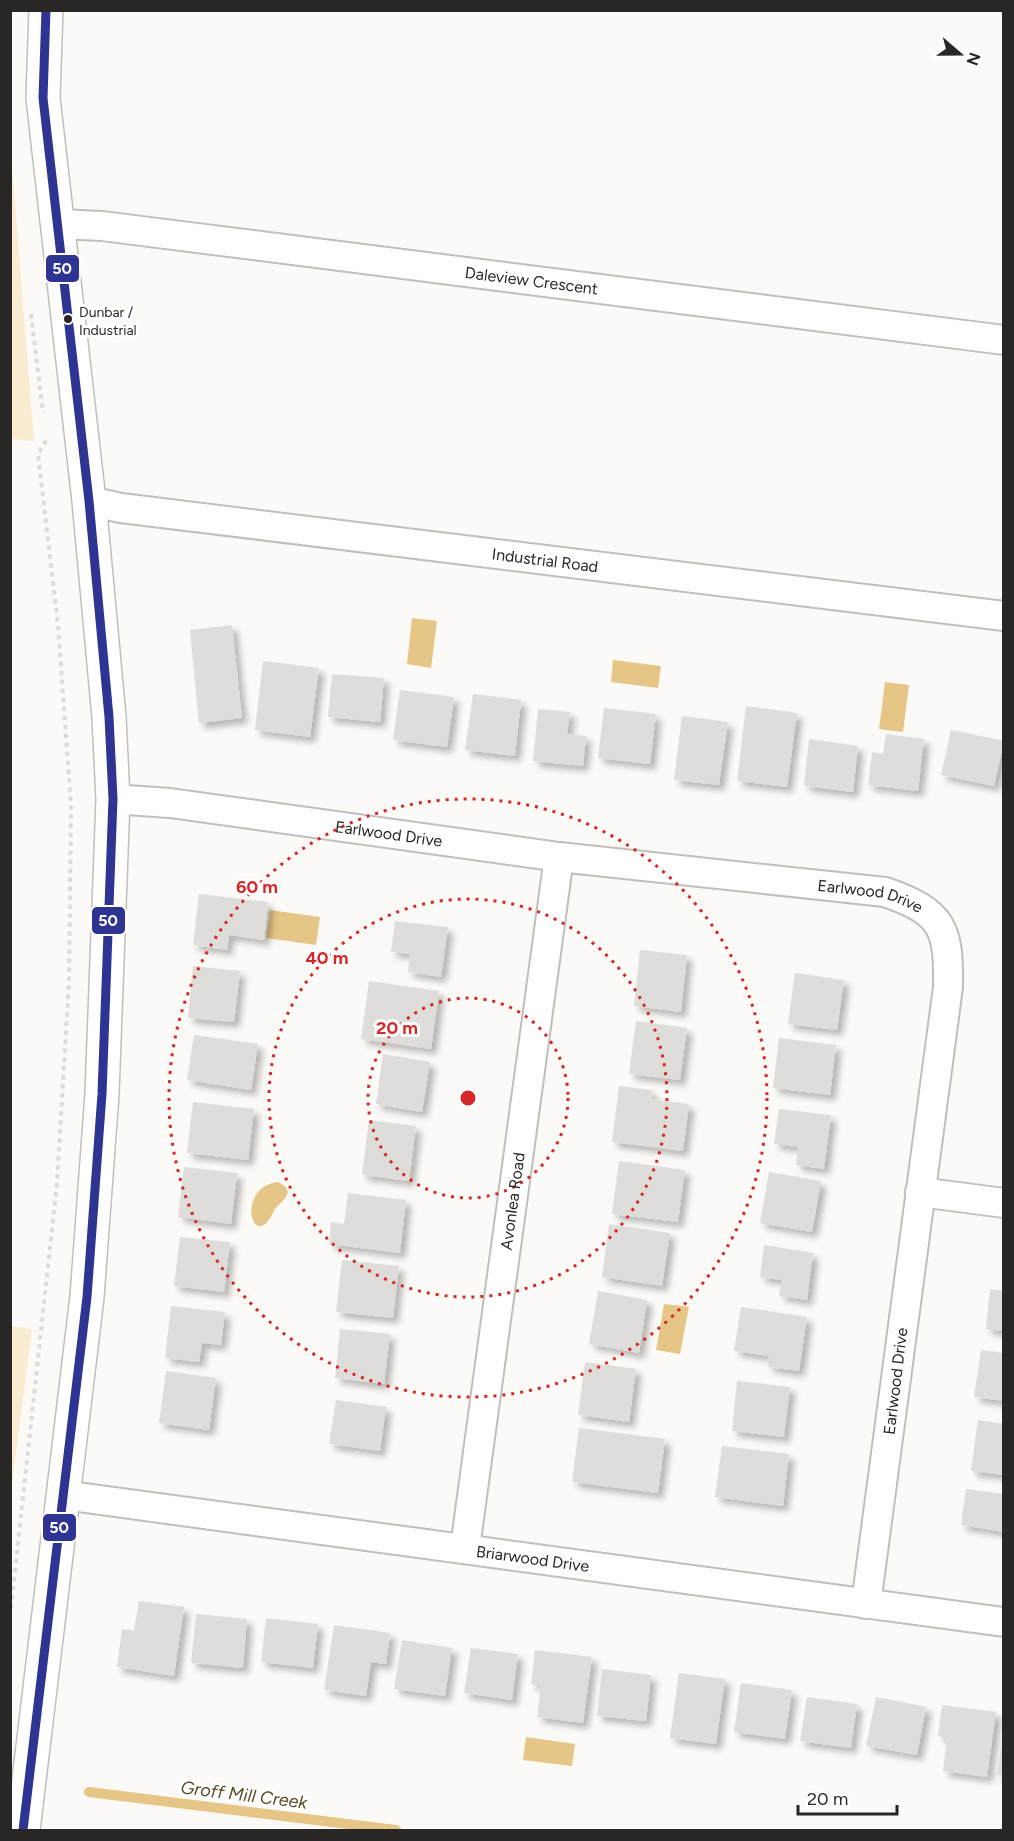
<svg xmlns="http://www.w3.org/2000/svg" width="1014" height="1841" font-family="Figtree,sans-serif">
<defs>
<filter id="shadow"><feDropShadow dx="5.5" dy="5.5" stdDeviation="3" flood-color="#0004"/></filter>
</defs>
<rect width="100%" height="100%" fill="#fcfaf7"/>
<g fill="#faecd0">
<path d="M 10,154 L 11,154 L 34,441 L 11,439 Z"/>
<path d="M 11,1326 L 32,1329 L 11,1491 L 10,1326 Z"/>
</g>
<g fill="#e5c686">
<path d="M 412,618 L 437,621 L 431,668 L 407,664 Z"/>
<path d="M 613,660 L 661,666 L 658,688 L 611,682 Z"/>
<path d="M 885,682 L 909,685 L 903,732 L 879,729 Z"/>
<path d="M 270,910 L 320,917 L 316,945 L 266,938 Z"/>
<path d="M 278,1182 L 285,1186 L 288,1192 C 286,1201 278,1203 274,1211 C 253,1256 234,1187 278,1182 Z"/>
<path d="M 664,1304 L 689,1307 L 680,1354 L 656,1350 Z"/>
<path d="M 526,1737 L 575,1744 L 572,1766 L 523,1760 Z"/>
</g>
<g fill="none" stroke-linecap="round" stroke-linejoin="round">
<path stroke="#e5c686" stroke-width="10" d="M 89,1792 L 396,1830"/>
</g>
<g fill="#deddda" filter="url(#shadow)">
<path d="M 232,625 L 242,718 L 199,723 L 190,630 Z"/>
<path d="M 263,661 L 319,668 L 310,737 L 255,730 Z"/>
<path d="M 332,674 L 384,678 L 380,722 L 328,717 Z"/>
<path d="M 400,690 L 454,697 L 447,747 L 393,740 Z"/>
<path d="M 473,694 L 521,700 L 515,756 L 465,750 Z"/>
<path d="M 746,706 L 797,713 L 787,787 L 737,781 Z"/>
<path d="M 604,708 L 656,714 L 650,764 L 598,758 Z"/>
<path d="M 538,709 L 570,712 L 567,734 L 586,736 L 583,766 L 533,761 Z"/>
<path d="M 682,716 L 728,722 L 719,785 L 674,780 Z"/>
<path d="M 951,730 L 1004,741 L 994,786 L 941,775 Z"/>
<path d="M 886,734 L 924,739 L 918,791 L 868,785 L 872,752 L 883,754 Z"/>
<path d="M 809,739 L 858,746 L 853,792 L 804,786 Z"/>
<path d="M 199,894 L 268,902 L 264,940 L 229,935 L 227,950 L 193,945 Z"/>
<path d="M 395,921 L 448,927 L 441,977 L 408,972 L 410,954 L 391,952 Z"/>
<path d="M 640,950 L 687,955 L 681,1012 L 634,1006 Z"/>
<path d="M 193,966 L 240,971 L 234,1022 L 188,1018 Z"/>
<path d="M 795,973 L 844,980 L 837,1030 L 788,1024 Z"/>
<path d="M 369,981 L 439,991 L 431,1049 L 361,1039 Z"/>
<path d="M 636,1021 L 687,1028 L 680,1080 L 629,1074 Z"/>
<path d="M 194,1035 L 258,1044 L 251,1090 L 187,1080 Z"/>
<path d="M 779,1038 L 836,1045 L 830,1095 L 773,1088 Z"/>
<path d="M 383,1054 L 430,1062 L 422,1112 L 376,1104 Z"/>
<path d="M 619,1086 L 652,1090 L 651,1099 L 689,1104 L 683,1151 L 612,1142 Z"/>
<path d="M 193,1102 L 254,1109 L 248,1160 L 187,1153 Z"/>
<path d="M 779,1109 L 831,1115 L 824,1169 L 796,1165 L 798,1147 L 774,1144 Z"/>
<path d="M 369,1120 L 416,1126 L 409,1181 L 362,1175 Z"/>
<path d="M 619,1161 L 685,1170 L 678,1222 L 612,1214 Z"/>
<path d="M 184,1167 L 237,1173 L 231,1224 L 178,1217 Z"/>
<path d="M 769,1172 L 821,1181 L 812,1232 L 760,1223 Z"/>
<path d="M 348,1193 L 406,1200 L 400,1253 L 329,1244 L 331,1222 L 344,1224 Z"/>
<path d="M 609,1224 L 670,1233 L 662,1286 L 602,1277 Z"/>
<path d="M 180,1237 L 230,1242 L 224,1292 L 174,1286 Z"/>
<path d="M 764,1245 L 813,1253 L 807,1300 L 779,1296 L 782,1280 L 760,1277 Z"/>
<path d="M 342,1260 L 399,1266 L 393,1318 L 336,1312 Z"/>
<path d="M 990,1289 L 1004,1291 L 1004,1331 L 986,1329 Z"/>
<path d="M 598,1291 L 647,1300 L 639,1353 L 589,1344 Z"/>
<path d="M 171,1306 L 225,1312 L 221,1345 L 202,1343 L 199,1362 L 165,1358 Z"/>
<path d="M 741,1307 L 807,1317 L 799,1371 L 768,1367 L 769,1356 L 734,1351 Z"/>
<path d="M 340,1329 L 390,1334 L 384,1384 L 335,1378 Z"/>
<path d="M 981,1350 L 1004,1353 L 1004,1401 L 974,1397 Z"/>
<path d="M 585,1362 L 636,1369 L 629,1422 L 578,1415 Z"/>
<path d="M 166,1371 L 216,1378 L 209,1430 L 159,1423 Z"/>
<path d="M 737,1381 L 790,1387 L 784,1437 L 732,1431 Z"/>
<path d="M 336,1400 L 386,1407 L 380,1451 L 329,1444 Z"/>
<path d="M 978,1420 L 1004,1424 L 1004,1475 L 971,1471 Z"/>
<path d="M 579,1428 L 665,1439 L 658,1493 L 572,1482 Z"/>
<path d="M 722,1446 L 789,1454 L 783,1506 L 715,1497 Z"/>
<path d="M 966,1489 L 1004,1494 L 1004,1532 L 961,1525 Z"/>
<path d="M 139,1601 L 184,1607 L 174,1676 L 117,1667 L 122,1629 L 134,1631 Z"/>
<path d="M 196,1614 L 247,1619 L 243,1668 L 191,1663 Z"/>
<path d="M 266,1618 L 318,1624 L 313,1668 L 261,1662 Z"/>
<path d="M 334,1625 L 390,1633 L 386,1664 L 371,1662 L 366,1696 L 324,1690 Z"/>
<path d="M 402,1640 L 452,1648 L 445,1696 L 394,1689 Z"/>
<path d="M 471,1648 L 518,1654 L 512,1700 L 464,1693 Z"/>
<path d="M 535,1650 L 592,1657 L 583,1723 L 537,1717 L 541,1686 L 531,1684 Z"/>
<path d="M 602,1669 L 651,1675 L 646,1721 L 597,1716 Z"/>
<path d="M 679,1673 L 725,1679 L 716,1744 L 670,1738 Z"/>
<path d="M 741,1683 L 792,1690 L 785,1739 L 734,1732 Z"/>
<path d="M 807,1697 L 857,1704 L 851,1748 L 800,1741 Z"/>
<path d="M 876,1697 L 926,1707 L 917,1755 L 866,1746 Z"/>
<path d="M 942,1705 L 996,1712 L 987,1777 L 943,1771 L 947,1738 L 938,1736 Z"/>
<path d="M 1002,1739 L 1004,1739 L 1004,1776 L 997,1775 Z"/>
</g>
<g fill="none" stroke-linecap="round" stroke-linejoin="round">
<g stroke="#c1bfbd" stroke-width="32">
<g id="street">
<path id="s1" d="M 59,224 L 102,226 L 1004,340"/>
<path id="s2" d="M 89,501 L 121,508 L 1004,616"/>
<path id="s3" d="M 113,799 L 170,803 L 559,857 L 885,892 C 943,912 949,928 948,987 L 866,1604"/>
<path d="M 920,1192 L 1004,1203"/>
<path id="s4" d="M 63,1495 L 1004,1622"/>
<path id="s5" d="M 465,1548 L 559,857"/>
</g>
</g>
<g stroke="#c1bfbd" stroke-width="36">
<path id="secondary" d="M 23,1830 L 87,1297 L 102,1094 L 113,799 L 109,717 L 89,501 L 43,98 L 46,10"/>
</g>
<g stroke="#dddcdc" stroke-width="4" stroke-dasharray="4.5 4.5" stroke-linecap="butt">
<path d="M 31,314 L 43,413"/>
<path d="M 10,1617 L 57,1183 L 69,981 L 71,806 L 58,625 L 38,454 L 47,439"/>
</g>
<use href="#street" stroke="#fffefe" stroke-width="28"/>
<use href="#secondary" stroke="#fffefe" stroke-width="33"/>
<g stroke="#fff" stroke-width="14">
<path id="bus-1" d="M 23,1830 L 87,1297 L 102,1094 L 113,799 L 109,717 L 89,501 L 43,98 L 46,10"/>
</g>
<use href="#bus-1" stroke="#2e3491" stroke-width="9"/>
</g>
<g fill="none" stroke="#d62828" stroke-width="3" stroke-dasharray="3 6">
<circle cx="468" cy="1098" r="100"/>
<circle cx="468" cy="1098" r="199"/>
<circle cx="468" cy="1098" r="299"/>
</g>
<circle fill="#282726" stroke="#fff" stroke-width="2" cx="68" cy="319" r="5"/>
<g text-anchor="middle" stroke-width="6" stroke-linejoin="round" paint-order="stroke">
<g font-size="14" fill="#282726" stroke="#fff" text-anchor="start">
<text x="79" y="317">Dunbar /<tspan x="79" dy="18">Industrial</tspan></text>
</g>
<g font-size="16" fill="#282726" stroke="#fff">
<text dy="6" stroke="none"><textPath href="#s1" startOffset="476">Daleview Crescent</textPath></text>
<text dy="6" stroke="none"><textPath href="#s2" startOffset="460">Industrial Road</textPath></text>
<text dy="6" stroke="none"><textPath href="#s3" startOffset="278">Earlwood Drive</textPath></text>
<text dy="6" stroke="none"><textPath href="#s3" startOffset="764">Earlwood Drive</textPath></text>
<text dy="6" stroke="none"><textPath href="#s5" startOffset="350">Avonlea Road</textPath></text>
<text transform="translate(895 1381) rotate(-83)" y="6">Earlwood Drive</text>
<text dy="6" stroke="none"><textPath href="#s4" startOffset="474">Briarwood Drive</textPath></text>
</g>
<g font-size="18" font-style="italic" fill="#5d4b25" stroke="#fff">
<text transform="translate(244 1795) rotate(7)" y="6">Groff Mill Creek</text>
</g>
</g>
<circle cx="468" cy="1098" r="9" fill="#d62828" stroke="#fff" stroke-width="3"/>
<g font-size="18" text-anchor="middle" font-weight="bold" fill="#d62828" stroke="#fff" stroke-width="6" stroke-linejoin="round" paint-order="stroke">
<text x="257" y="893">60 m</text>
<text x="327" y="964">40 m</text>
<text x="397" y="1034">20 m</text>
</g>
<g stroke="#fff" stroke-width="2">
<rect x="45" y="254" width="35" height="29" rx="6" fill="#2e3491"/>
<rect x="91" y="906" width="35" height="29" rx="6" fill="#2e3491"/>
<rect x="42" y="1513" width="35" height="29" rx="6" fill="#2e3491"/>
</g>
<g font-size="16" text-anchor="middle" font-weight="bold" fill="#fff">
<text x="62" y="274">50</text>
<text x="108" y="926">50</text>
<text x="59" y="1533">50</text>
</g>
<rect width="1014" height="1841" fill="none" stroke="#282726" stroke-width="24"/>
<g transform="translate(960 54) rotate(110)" stroke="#ffffff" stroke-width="4.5" paint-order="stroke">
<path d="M0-4.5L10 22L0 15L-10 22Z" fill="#282726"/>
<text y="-9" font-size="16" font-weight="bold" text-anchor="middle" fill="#282726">N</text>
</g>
<path d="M798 1805v9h99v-9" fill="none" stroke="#282726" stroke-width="3"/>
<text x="807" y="1805" font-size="18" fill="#282726" stroke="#ffffff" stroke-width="4.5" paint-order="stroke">20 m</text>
</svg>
